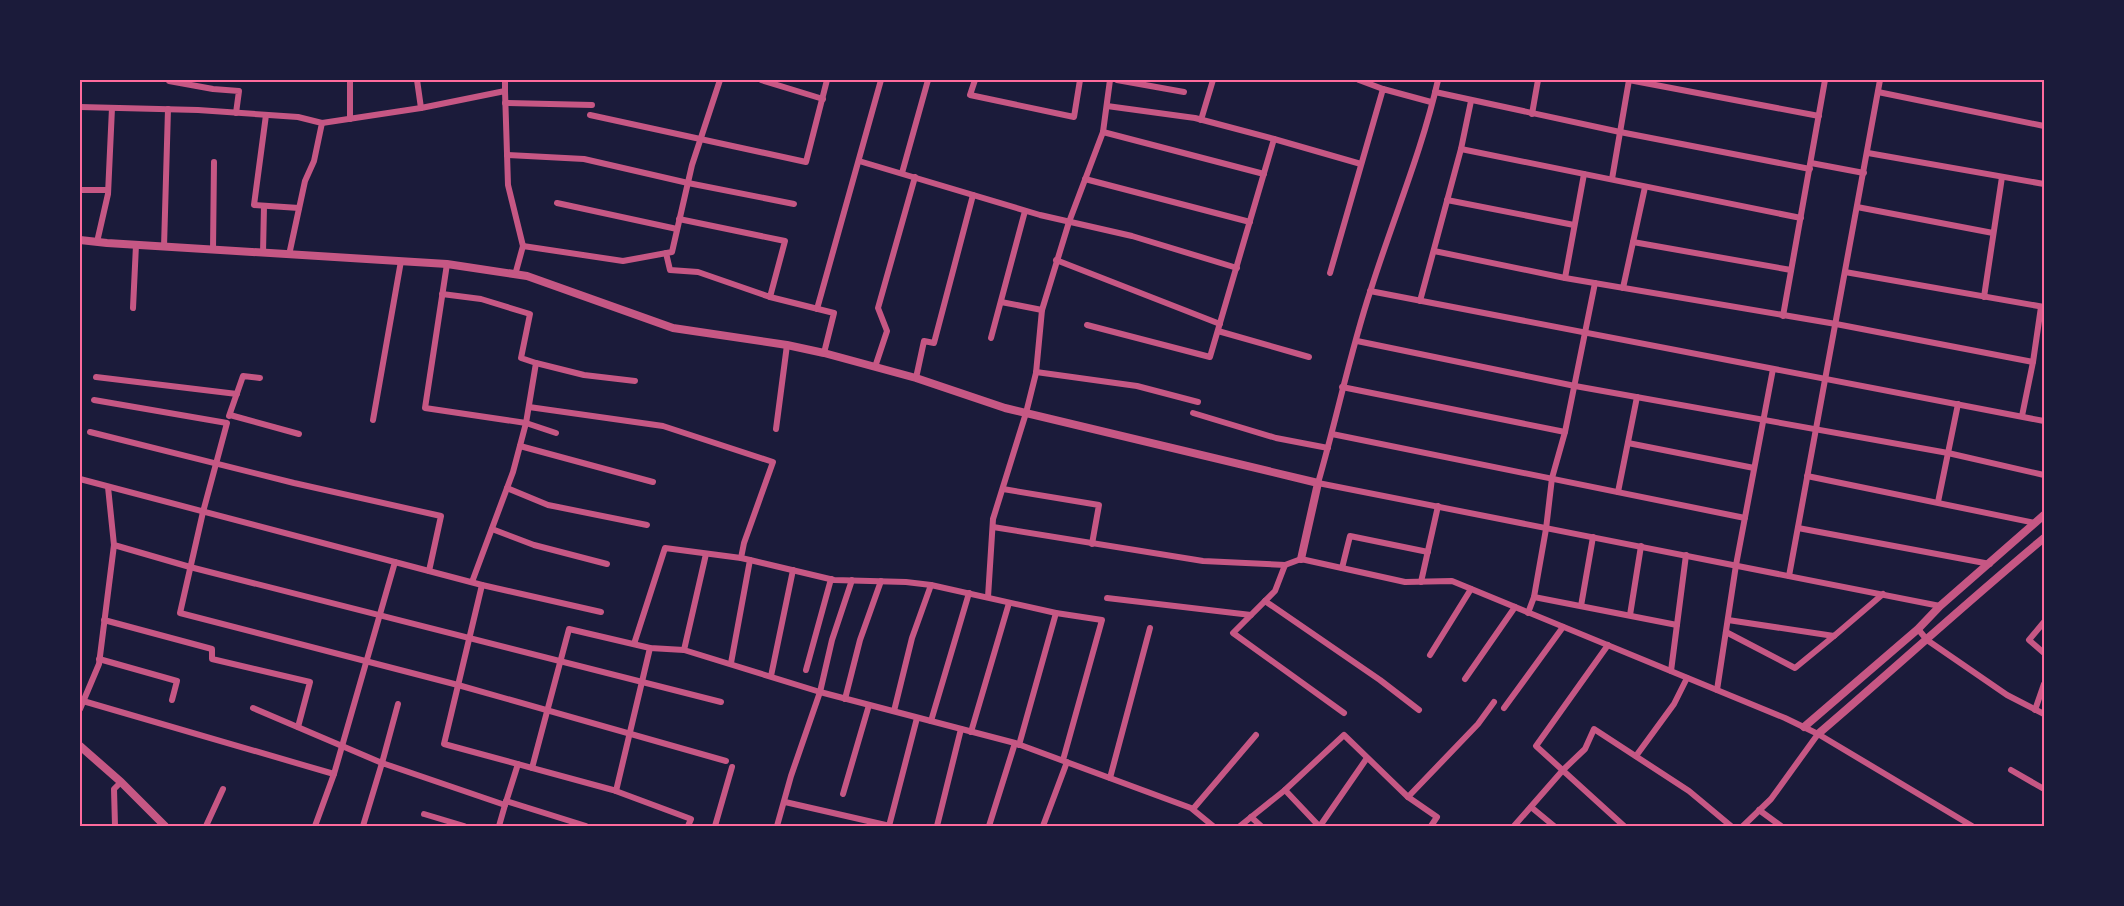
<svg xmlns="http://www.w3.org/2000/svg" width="2124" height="906" font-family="'Asap Condensed',sans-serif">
<rect width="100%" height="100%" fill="#1b1b3a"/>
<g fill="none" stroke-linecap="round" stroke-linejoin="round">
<g stroke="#c65784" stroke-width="6">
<path d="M 169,80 L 169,81 L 213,89 L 239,91 L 236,113"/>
<path d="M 350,80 L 350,119"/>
<path d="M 505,80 L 505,91"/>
<path d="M 761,80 L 823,99"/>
<path d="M 975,80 L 970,95 L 1074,117 L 1080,80"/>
<path d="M 1117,80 L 1184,92"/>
<path d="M 1359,80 L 1383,89"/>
<path d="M 1438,80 C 1422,151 1393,219 1371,289 C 1350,352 1337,418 1318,483 L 1940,606"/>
<path d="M 1629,80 L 1819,116"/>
<path d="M 1435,92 L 1620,132 L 1810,169"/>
<path d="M 1878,92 L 2044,126"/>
<path d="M 505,103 L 592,105"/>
<path d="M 1107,106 L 1195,118 L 1274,139 L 1361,164"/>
<path d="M 80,107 L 198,110 L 298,117 L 322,123 L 314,161 L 305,181 L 289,255"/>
<path d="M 421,108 L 505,91 L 508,185 L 523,246"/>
<path d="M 1532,114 L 1538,80"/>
<path d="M 266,115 L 254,205 L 299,208"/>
<path d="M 590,115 L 806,162 L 827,80"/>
<path d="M 1201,120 L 1213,80"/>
<path d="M 322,123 L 421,108 L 417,80"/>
<path d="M 1103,132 L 1264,174"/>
<path d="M 1461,149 L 1801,218"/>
<path d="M 1868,153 L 2044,184"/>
<path d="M 507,155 L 584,159 L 688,183 L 794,204"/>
<path d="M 859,161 L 1040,215 L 1132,236 L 1237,268"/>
<path d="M 1811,163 L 1864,173"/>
<path d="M 902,173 L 928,80"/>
<path d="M 1085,179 L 1250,222"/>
<path d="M 1612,179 L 1629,80"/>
<path d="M 80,190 L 108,190"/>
<path d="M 1447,200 L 1574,225"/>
<path d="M 557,203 L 677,229"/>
<path d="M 1857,207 L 1993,233"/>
<path d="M 97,242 L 108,194 L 112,108"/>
<path d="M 1633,242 L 1791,270"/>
<path d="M 164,247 L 168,109"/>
<path d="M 213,250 L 214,162"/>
<path d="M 1434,251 L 1565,278 L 1836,324 L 2033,362"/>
<path d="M 263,253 L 264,206"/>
<path d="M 666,253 L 670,270 L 698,272 L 770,297 L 785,241 L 679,219"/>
<path d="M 1056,260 L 1220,324"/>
<path d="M 447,264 L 425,408 L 526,423 L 556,433"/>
<path d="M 1845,272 L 2044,307"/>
<path d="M 1330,273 L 1383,89 L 1431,102"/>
<path d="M 515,275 L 523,246 L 623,261 L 672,252 L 692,165 L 720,80"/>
<path d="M 1565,278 L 1584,174"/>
<path d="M 1623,288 L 1645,187"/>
<path d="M 1370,291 L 2044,421"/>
<path d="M 442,294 L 481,299 L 530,314 L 521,358 L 536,363 L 526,423 L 513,472 L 472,582"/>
<path d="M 770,297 L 834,313 L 824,353"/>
<path d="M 1984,297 L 2002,177"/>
<path d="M 1420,301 L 1461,149 L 1471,101"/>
<path d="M 1001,302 L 1042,310"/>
<path d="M 133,308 L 136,245"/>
<path d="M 817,309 L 881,80"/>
<path d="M 1783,316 L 1825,80"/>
<path d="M 1087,325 L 1210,357 L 1274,139"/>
<path d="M 1218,331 L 1309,357"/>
<path d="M 991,338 L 1025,211"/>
<path d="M 1357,341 L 1575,386 L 1948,453 L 2044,475"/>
<path d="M 536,363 L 584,375 L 635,381"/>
<path d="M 875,367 L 887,331 L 878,308 L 915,177"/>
<path d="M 1036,372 L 1137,386 L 1198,402"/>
<path d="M 96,377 L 237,394"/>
<path d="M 916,378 L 924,341 L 934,343 L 973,195"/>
<path d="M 1342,387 L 1565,432"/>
<path d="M 94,400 L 227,423 L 203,512 L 180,613 L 458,685 L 726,761"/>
<path d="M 529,407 L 663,426 L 773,462 L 744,543 L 741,558 L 750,560 L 731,663"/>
<path d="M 1193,413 L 1276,438 L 1328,448"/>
<path d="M 230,415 L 299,434"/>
<path d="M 229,416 L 243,376 L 260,378"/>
<path d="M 2022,416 L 2033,362 L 2041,307"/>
<path d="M 373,420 L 401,261"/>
<path d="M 776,429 L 787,345"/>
<path d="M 90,432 L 294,483 L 441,516 L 429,571"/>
<path d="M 1332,434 L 1745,518"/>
<path d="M 1628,443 L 1754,468"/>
<path d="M 520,446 L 653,482"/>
<path d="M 1807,476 L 2035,523"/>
<path d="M 80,479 L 482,585 L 444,744 L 613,790 L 691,819 L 688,826"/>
<path d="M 108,487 L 114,545 L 190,567 L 721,702"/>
<path d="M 507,488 L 548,505 L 647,525"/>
<path d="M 1003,489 L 1099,505 L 1092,544"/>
<path d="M 1618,492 L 1637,397"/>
<path d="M 1938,502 L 1958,404"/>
<path d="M 993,527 L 1203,561 L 1285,565 L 1301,559 L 1405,582 L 1452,581 L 1785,718 L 1818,734 L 1972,826"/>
<path d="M 1798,528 L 1990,564"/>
<path d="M 492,529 L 534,545 L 607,564"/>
<path d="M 750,560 L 834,580 L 906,582 L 931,585 L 1056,613 L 1102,620 L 1063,760"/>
<path d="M 1285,565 L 1275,591 L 1233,633 L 1344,713"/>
<path d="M 1342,568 L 1350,536 L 1428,552"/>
<path d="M 1789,576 L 1880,80"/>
<path d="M 1421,582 L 1438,506"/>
<path d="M 482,585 L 601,612"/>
<path d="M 988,597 L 993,519 L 1026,413 L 1036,373 L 1042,310 L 1069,222 L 1103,132 L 1110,80"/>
<path d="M 1534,597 L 1677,625"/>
<path d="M 1107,598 L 1251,615"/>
<path d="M 1265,601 L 1380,680 L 1419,710"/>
<path d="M 1581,606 L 1593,537"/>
<path d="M 1528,613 L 1534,597 L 1546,529 L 1552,478 L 1565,432 L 1595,283"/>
<path d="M 1630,615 L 1641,546"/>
<path d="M 104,620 L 212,649 L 212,659 L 310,682 L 298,727"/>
<path d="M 1728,620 L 1834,636 L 1883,594"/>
<path d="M 2044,622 L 2029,640 L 2044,653"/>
<path d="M 1918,629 L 1927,640 L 2007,695 L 2044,714"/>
<path d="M 1726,632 L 1795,668 L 1834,636"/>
<path d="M 634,644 L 665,548 L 741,558"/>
<path d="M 1608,645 L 1536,746 L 1624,826"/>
<path d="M 684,650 L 706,554"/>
<path d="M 1430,655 L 1471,589"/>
<path d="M 99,659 L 177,681 L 172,700"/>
<path d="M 806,670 L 831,579"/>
<path d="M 1671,671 L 1686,555"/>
<path d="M 771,676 L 793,570"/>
<path d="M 1465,679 L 1515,607"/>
<path d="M 1717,690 L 1736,565 L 1773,369"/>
<path d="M 845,699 L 860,640 L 881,581"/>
<path d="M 83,701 L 334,774"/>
<path d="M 253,708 L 382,763 L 398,704"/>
<path d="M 1504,708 L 1563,627"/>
<path d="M 80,709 L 99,664 L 114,545"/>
<path d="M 2035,710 L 2044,684"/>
<path d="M 894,711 L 912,638 L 931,585"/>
<path d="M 931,721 L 969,593"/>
<path d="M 971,732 L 1009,603"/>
<path d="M 1019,745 L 1056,613"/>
<path d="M 1636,756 L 1674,704 L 1687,678"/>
<path d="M 532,768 L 569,629 L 650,648 L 684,650 L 820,692 L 1015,743 L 1191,808 L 1213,826"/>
<path d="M 2011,770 L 2044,789"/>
<path d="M 1110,778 L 1150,628"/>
<path d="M 616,791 L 650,648"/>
<path d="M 843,794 L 869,705"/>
<path d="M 1408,797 L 1478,724 L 1494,702"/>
<path d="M 506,801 L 586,826"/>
<path d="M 785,802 L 890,826"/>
<path d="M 1531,807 L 1554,826"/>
<path d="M 1193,809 L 1256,735"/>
<path d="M 1759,810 L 1781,826"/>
<path d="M 424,814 L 464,826"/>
<path d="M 1251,817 L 1261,826"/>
<path d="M 115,826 L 114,789 L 121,782"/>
<path d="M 206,826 L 223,789"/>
<path d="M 315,826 L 334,774 L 395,562"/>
<path d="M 363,826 L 382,763 L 505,805 L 518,764"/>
<path d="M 499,826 L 505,805"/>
<path d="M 715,826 L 732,767"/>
<path d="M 777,826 L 791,776 L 820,692 L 832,640 L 852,580"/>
<path d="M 889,826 L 917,718"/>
<path d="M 937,826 L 961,729"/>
<path d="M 989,826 L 1015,743"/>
<path d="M 1043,826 L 1067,762"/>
<path d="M 1240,826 L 1285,790"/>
<path d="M 1319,826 L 1285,790 L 1344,735 L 1408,797 L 1437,817 L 1431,826 L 1433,826"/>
<path d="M 1320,826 L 1367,758"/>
<path d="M 1514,826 L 1563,770 L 1585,749 L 1594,729 L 1689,791 L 1731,826"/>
<path d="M 1743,826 L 1771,799 L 1818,734"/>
</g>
<g stroke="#c65784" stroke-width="8">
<path d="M 80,240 L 107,243 L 447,264 L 527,276 L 673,328 L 787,345 L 824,353 L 916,378 L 1005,408 L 1318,483 L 1301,559"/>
<path d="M 1804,727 L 1918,629 L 1940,606 L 2044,515"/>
<path d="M 1818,734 C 1894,669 1967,602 2044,538"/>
<path d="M 80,746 L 121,782 L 165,826"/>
</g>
</g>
<rect width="2124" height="906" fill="none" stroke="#1b1b3a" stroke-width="162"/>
<rect x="81" y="81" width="1962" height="744" fill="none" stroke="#ff6b9d" stroke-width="2"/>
</svg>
